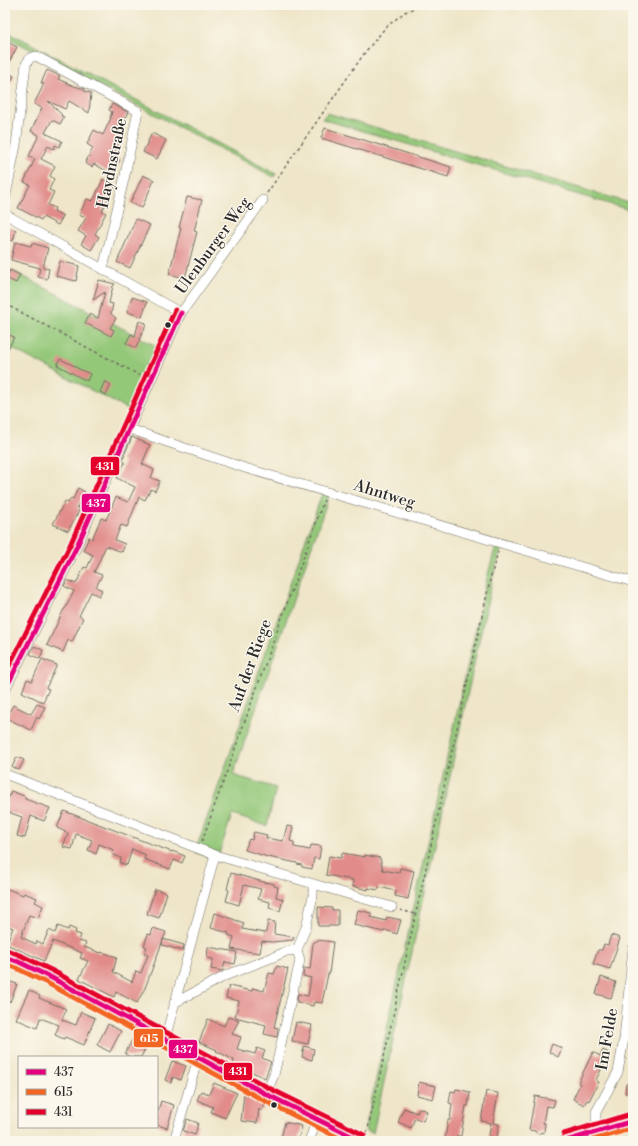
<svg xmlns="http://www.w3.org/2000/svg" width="638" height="1146" font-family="'Libre Bodoni',serif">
<rect width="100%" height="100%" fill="#fbf7ec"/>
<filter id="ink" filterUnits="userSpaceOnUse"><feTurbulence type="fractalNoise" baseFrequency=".025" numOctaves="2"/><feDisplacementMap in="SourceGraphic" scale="8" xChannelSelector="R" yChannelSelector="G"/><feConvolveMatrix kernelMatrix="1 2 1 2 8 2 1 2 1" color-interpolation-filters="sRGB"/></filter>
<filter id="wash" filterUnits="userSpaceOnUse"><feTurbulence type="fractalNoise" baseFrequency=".012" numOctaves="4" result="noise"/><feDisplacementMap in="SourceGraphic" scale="16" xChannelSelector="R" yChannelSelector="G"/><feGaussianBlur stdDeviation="0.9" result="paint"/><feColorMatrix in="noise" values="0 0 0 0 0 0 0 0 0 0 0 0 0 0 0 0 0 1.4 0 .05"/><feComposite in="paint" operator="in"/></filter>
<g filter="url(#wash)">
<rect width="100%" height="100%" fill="#efe6c9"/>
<g fill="#94c879" stroke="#607a52">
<path d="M 5,30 L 276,174 L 274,177 L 5,36 Z"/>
<path d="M 327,113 L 633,204 L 633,211 L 322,119 Z"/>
<path d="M 5,267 L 160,348 L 131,411 L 5,345 Z"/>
<path d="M 323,491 L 330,493 L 233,775 L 276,788 L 267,826 L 232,815 L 217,860 L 195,852 Z"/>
<path d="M 496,545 L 502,547 L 493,576 L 373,1133 L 365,1130 C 405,944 447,759 488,574 Z"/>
</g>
<g id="blocks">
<g fill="#e18c8a">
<path d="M 5,41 L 17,47 L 5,70 Z"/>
<path d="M 47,70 L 60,76 L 58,79 L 74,86 L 85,89 L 84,91 L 91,93 L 89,113 L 69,101 L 65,109 L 48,101 L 62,115 L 61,116 L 64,117 L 60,124 L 52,120 L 45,133 L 62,141 L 59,147 L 55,145 L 54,149 L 48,146 L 41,159 L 55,166 L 50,176 L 54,179 L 49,190 L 54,192 L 48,205 L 55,208 L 54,211 L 63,216 L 58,225 L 43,217 L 41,220 L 18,208 L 30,185 L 24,182 L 35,159 L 29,156 L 39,135 L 31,131 L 42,108 L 34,104 L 44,84 L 41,83 Z"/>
<path d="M 5,71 L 14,76 L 5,92 Z"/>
<path d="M 112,104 L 128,112 L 118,131 L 125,134 L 113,156 L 120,160 L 112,174 L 94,164 L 92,167 L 85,163 L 93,148 L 87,144 L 94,130 L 103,135 L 111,118 L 110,118 L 112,112 L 109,110 Z"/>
<path d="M 325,128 L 451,167 L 448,177 L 321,138 Z"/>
<path d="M 152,133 L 166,140 L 157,159 L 143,152 Z"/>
<path d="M 143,175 L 154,180 L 142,208 L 130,203 Z"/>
<path d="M 103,179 L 115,186 L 102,211 L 106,213 L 95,234 L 99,237 L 91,250 L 81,244 L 86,236 L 78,231 L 86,218 L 79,215 L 87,199 L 92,201 L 94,199 Z"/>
<path d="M 187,197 L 202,200 L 194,231 L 197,232 L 185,278 L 169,274 L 181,228 L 179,228 Z"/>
<path d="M 136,219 L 150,225 L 130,268 L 117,262 Z"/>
<path d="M 5,227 L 16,230 L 13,241 L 5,239 Z"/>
<path d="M 15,242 L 31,246 L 32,243 L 48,248 L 43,267 L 49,269 L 47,279 L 38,277 L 40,268 L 11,260 Z"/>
<path d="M 60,261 L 79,266 L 76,281 L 56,276 Z"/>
<path d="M 10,270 L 20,275 L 16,283 L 6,278 Z"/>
<path d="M 99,280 L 115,284 L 113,286 L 109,303 L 113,304 L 111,314 L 116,318 L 110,328 L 114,330 L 111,336 L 85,323 L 90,314 L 98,318 L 105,292 L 93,300 Z"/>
<path d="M 132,297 L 147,302 L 142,317 L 127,312 Z"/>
<path d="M 139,321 L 146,323 L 144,331 L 143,331 L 136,348 L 126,343 L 131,334 L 135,336 Z"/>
<path d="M 5,333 L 14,337 L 5,355 Z"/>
<path d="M 60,359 L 75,366 L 75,367 L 90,374 L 87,381 L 57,365 Z"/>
<path d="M 105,381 L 111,385 L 106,395 L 100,392 Z"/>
<path d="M 132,437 L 150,445 L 142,464 L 154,470 L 151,478 L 160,481 L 155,491 L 151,489 L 145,500 L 139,497 L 127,527 L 121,525 L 115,540 L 125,544 L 122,552 L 106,546 L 94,572 L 102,575 L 96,587 L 102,590 L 99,596 L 91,592 L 79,616 L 83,618 L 72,642 L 68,640 L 63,652 L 47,645 L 64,609 L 65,609 L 74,591 L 64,586 L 67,580 L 76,584 L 84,567 L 87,568 L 93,555 L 83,550 L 89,537 L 92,539 L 101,518 L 106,520 L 116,497 L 128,502 L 135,487 L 117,478 L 125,462 L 122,460 Z"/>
<path d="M 78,488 L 85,492 L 77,507 L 80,509 L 68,531 L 53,524 L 65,501 L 68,503 L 71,498 L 73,499 Z"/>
<path d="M 34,646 L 43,650 L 40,659 L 30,654 Z"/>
<path d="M 42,659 L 57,665 L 46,688 L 49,689 L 43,702 L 22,692 L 27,679 L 32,681 Z"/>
<path d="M 37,704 L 45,707 L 39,719 L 37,717 L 31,730 L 6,718 L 13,705 L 31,714 Z"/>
<path d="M 17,757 L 24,760 L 19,770 L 12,767 Z"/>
<path d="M 11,791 L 24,796 L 25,797 L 25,799 L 50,808 L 44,821 L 31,816 L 25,838 L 17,836 L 22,817 L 5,811 L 5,808 Z"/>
<path d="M 64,811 L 172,852 L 172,851 L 185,856 L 182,863 L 174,860 L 170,869 L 144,859 L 146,855 L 132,849 L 127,865 L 120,863 L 121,858 L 112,854 L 114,850 L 99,844 L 96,854 L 88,850 L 92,840 L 76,834 L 72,849 L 63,847 L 68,833 L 57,828 Z"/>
<path d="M 287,826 L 293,827 L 290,841 L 294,842 L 294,847 L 310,850 L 311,845 L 321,846 L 319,859 L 314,858 L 312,869 L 302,867 L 302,865 L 297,864 L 297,863 L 268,857 L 245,850 L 249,839 L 252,840 L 254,832 L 267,835 L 266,838 L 283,841 Z"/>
<path d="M 342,853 L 365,857 L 365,855 L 380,858 L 383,870 L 399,873 L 400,868 L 414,871 L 408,899 L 395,896 L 396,891 L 379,887 L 378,890 L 368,888 L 368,890 L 352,886 L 353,880 L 326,875 L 329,856 L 341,858 Z"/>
<path d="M 231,873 L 267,883 L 267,882 L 274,884 L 274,886 L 278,887 L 276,897 L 283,899 L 280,911 L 269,908 L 270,902 L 258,899 L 261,889 L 244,885 L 239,905 L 226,901 L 229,890 L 227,889 Z"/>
<path d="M 5,888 L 23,895 L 24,893 L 37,898 L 35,902 L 43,906 L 38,918 L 29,915 L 21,937 L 36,944 L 37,941 L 43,944 L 49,930 L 55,933 L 58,926 L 68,930 L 69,927 L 76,930 L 75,933 L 81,935 L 79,941 L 86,943 L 84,947 L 101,953 L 101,952 L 117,957 L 113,972 L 132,982 L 136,971 L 141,973 L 148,955 L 144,954 L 147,947 L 144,946 L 148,934 L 151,935 L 153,928 L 166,932 L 145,988 L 137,1003 L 116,992 L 114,997 L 79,979 L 88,961 L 80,958 L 82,953 L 53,941 L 44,961 L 6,944 L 13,928 L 5,925 Z"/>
<path d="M 155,889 L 167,893 L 159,918 L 147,914 Z"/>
<path d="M 318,907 L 332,908 L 332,910 L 338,910 L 338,926 L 318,926 Z"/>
<path d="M 358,910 L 371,913 L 371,917 L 386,921 L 387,917 L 401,920 L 397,934 L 385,930 L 384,932 L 375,930 L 354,925 Z"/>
<path d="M 215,913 L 244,923 L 242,929 L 265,933 L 266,932 L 268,921 L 275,922 L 274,934 L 294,937 L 293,940 L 272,942 L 262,941 L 260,953 L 231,949 L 234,937 L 228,935 L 229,933 L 211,928 Z"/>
<path d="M 611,935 L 620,938 L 610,969 L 593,964 L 598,950 L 602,950 L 604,944 L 608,945 Z"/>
<path d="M 163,939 L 184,945 L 183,951 L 162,945 Z"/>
<path d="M 318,940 L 333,942 L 329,974 L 328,974 L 322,1003 L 314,1002 L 313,1006 L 297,1002 L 298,994 L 308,996 L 311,978 L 303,976 L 304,968 L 310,969 L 313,943 Z"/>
<path d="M 208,947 L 237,952 L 235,964 L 225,962 L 223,970 L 222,971 L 211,969 L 213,959 L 207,958 Z"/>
<path d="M 277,966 L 288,969 L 274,1027 L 278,1028 L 277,1037 L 264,1034 L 266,1025 L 235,1017 L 239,1001 L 226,998 L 229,986 L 252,991 L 253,988 L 264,991 L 269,973 L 274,974 Z"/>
<path d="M 601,977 L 616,982 L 611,998 L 596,994 Z"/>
<path d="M 5,980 L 17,984 L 10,1002 L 5,1000 Z"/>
<path d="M 29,990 L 40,996 L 39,998 L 66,1009 L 62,1020 L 76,1025 L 81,1012 L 95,1018 L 84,1045 L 65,1037 L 64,1039 L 55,1035 L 59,1025 L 40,1018 L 37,1028 L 16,1019 Z"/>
<path d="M 228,1017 L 239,1020 L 232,1034 L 241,1037 L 237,1049 L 255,1054 L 257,1048 L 265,1051 L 262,1058 L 271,1062 L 265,1078 L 248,1070 L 248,1067 L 247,1070 L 233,1064 L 234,1060 L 216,1051 L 217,1050 L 199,1042 L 208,1019 L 224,1026 Z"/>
<path d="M 296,1022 L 312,1025 L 308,1044 L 292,1041 Z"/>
<path d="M 108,1024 L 121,1031 L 110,1052 L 97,1045 Z"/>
<path d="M 133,1038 L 147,1045 L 141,1057 L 130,1057 L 125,1054 Z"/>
<path d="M 552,1044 L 562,1048 L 558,1057 L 549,1052 Z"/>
<path d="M 304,1046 L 314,1049 L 312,1060 L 302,1057 Z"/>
<path d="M 603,1050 L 609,1053 L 596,1080 L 599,1082 L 595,1089 L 589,1101 L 587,1100 L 584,1105 L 573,1099 L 580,1084 L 578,1083 L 593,1052 L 600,1056 Z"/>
<path d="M 172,1061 L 186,1066 L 181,1080 L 173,1077 L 171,1083 L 165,1080 Z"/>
<path d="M 419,1082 L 436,1086 L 433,1099 L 417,1095 Z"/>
<path d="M 633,1082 L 633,1094 L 625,1093 L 626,1084 Z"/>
<path d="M 214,1083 L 237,1093 L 225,1118 L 211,1112 L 213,1107 L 197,1100 L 201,1091 L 209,1094 Z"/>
<path d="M 456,1089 L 470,1092 L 468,1106 L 466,1106 L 461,1136 L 456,1136 L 456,1140 L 445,1139 L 448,1120 L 450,1120 L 452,1104 L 449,1103 L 451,1091 L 455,1092 Z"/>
<path d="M 486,1091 L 498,1093 L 493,1123 L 499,1124 L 496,1141 L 488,1141 L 491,1123 L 481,1121 Z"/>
<path d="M 244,1094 L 247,1096 L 248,1095 L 265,1103 L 262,1111 L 259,1109 L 257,1123 L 241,1121 Z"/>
<path d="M 535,1096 L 555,1100 L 553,1107 L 546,1106 L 543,1123 L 545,1123 L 544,1133 L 541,1132 L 538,1135 L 535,1131 L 529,1130 Z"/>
<path d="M 161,1101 L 174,1105 L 167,1128 L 157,1125 L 157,1114 Z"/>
<path d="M 404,1108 L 417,1113 L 419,1108 L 427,1111 L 423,1121 L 415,1118 L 411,1128 L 398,1122 Z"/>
<path d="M 187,1119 L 198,1123 L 195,1135 L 183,1131 Z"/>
<path d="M 285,1122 L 302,1126 L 298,1141 L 283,1141 L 283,1139 L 281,1138 Z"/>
</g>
</g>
</g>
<g filter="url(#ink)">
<use href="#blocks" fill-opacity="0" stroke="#706c62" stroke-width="1"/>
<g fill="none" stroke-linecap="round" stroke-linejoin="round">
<g stroke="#706c62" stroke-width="10">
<g id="street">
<path d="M 5,200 L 16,145 L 26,64 L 30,58 L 36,56 L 138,111 L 125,175 L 103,269"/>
<path d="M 5,214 L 181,313"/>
<path d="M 130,429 L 164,441 L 245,468 L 633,582"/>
<path d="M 5,690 L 76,548 L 181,313 L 263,200"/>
<path d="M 5,774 L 215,855 L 392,907"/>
<path d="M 174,1003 L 227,975 L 276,956 L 287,951 L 297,950"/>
<path d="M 165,1039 L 215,855"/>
<path d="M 266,1094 L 274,1075 L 300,960 L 297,950 L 306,927 L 313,896 L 313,884"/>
<path d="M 597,1131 L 596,1119 L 596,1112 L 618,1072 L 624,1039 L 633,948"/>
<path d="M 174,1141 L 198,1058"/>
<path d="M 309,1141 L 317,1120"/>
</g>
</g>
<g stroke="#706c62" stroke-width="14">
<g id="secondary">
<path d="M 5,957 L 19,962 L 50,977 L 266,1094 L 317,1120 L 361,1141"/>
<path d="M 566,1141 L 633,1121"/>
</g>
</g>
<g stroke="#706c62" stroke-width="1.5" stroke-dasharray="3 3" stroke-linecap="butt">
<path d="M 267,193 L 366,51 L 386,27 L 405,12 L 421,5"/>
<path d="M 5,304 L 143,377"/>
<path d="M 202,841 L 324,500"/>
<path d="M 400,910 L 415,914"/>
<path d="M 367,1133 L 491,576 L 498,552"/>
</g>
<use href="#street" stroke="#fff" stroke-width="9"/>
<use href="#secondary" stroke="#fff" stroke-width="13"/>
<g stroke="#fbf7ec" stroke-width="8">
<g id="bus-1">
<path d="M 5,690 L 76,548 L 181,313"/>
<path d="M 5,957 L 19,962 L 50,977 L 266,1094 L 361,1141"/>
<path d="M 566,1141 L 633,1121"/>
</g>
</g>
<g stroke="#fbf7ec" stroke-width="8">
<g id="bus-2">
<path d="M 5,964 L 16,968 L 47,983 L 263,1100 L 345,1141"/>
<path d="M 590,1141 L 633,1128"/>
</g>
</g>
<g stroke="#fbf7ec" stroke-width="8">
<g id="bus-3">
<path d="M 5,674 L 70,545 L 175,310"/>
<path d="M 7,950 L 22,956 L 53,971 L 269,1088 L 364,1135"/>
<path d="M 564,1134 L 631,1114"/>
</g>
</g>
<use href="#bus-1" stroke="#e5007d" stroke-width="5"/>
<use href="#bus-2" stroke="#f26522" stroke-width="5"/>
<use href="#bus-3" stroke="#e4002b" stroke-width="5"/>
</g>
</g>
<g fill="#2b2b2b" stroke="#fbf7ec" stroke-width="1.5">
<circle cx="168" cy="325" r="3.5"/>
<circle cx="274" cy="1105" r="3.5"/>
</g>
<g text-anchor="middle" stroke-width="3" stroke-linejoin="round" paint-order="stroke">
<g font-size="16" fill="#2b2b2b" stroke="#fbf7ec">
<text transform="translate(111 163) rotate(-78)" y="6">Haydnstraße</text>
<text transform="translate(212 245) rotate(-54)" y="6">Ulenburger Weg</text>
<text transform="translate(385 493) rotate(17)" y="6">Ahntweg</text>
<text transform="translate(249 665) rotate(-70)" y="6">Auf der Riege</text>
<text transform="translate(606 1039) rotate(-80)" y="6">Im Felde</text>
</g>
</g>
<g stroke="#fbf7ec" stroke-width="1.5">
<rect x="90" y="456" width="30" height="20" rx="4" fill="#e4002b"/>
<rect x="81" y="493" width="30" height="20" rx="4" fill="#e5007d"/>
<rect x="133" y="1028" width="31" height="20" rx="4" fill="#f26522"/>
<rect x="168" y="1039" width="30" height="20" rx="4" fill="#e5007d"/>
<rect x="223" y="1062" width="30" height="19" rx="4" fill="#e4002b"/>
</g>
<g font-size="11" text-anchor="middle" font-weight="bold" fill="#fff">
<text x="105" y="470">431</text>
<text x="96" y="507">437</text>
<text x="149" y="1042">615</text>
<text x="183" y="1053">437</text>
<text x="238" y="1075">431</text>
</g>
<rect width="638" height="1146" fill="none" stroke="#fbf7ec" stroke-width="20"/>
<rect x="18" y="1056" width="140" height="72" fill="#fbf7ec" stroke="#a8a59f"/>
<rect x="26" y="1069" width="20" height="6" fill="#e5007d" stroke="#a8a59f"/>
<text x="54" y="1076" font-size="12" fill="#2b2b2b">437</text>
<rect x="26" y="1089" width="20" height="6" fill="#f26522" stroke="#a8a59f"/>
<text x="54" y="1096" font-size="12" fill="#2b2b2b">615</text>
<rect x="26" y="1109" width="20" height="6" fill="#e4002b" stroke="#a8a59f"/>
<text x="54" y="1116" font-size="12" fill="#2b2b2b">431</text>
</svg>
